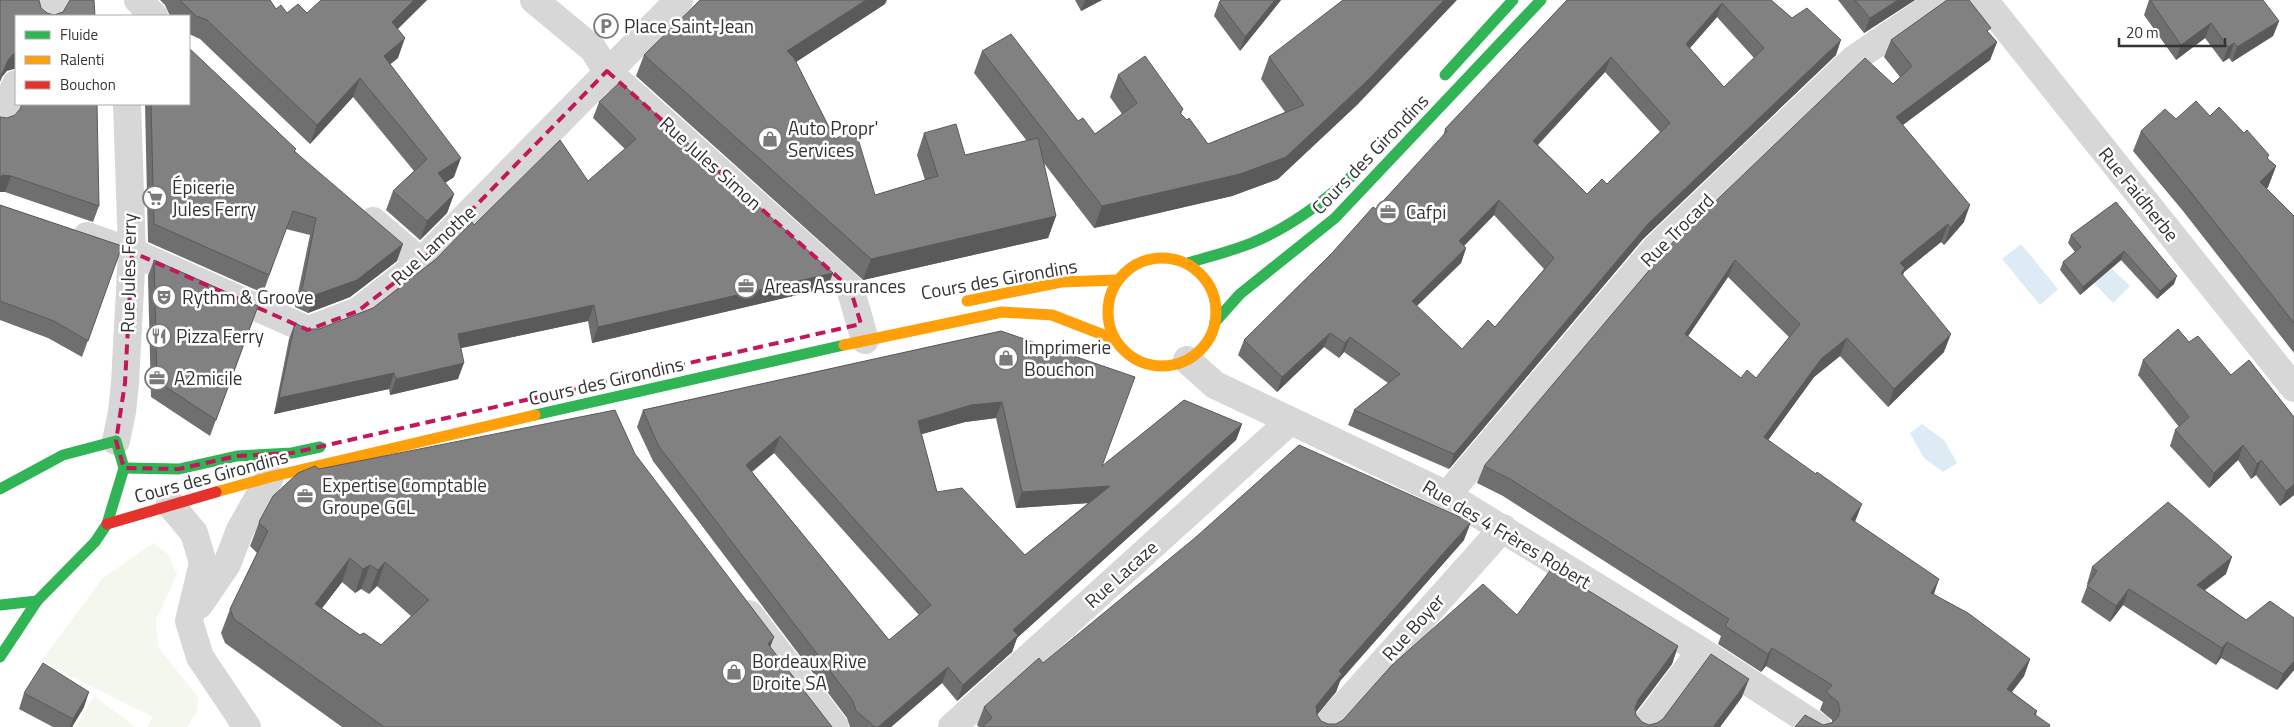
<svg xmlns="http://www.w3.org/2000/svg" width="2294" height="727" font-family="'Titillium Web',sans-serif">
<rect width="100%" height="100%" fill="#fff"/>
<g fill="#f3f7ee">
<path d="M 153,543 L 168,554 L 177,574 L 156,620 L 158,647 L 198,697 L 197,712 L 187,727 L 147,727 L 153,717 L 41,661 L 103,578 Z"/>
<path d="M 94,696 L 135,727 L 76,727 Z"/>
</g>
<g fill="#dcebf4">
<path d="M 2021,244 L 2058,289 L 2040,305 L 2002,259 Z"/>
<path d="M 2092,250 L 2130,286 L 2113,303 L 2077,265 Z"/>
<path d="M 1922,424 L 1944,440 L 1957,463 L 1943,472 L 1924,458 L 1910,433 Z"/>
</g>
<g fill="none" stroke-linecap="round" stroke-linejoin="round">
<g stroke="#d7d7d7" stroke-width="28">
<path d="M 138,0 L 154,16"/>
<path d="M 534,0 L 593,49 L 607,71 L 850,288 L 865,340"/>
<path d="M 1984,0 L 2294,388"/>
<path d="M 48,16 L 56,0"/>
<path d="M 0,119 L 16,84"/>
<path d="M 373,221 L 421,262"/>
<path d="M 87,236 L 132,252 L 308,330 L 358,311 L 421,262 L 679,0"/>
<path d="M 1187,360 L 1215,385 L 1447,495 L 1701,651 L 1818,727"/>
<path d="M 116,441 L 122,412 L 125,383 L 132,252 L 127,104"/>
<path d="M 1447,495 L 1655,249 L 1854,59 L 1941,0"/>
<path d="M 170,504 L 194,533 L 203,563 L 189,621 L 200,657 L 247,727"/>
<path d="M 199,605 L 227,564 L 240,530 L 270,477"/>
<path d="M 749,614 L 835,727"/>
<path d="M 952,727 L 1290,421"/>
<path d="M 1325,727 L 1503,528"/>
<path d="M 1644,727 L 1701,651"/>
</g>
<g stroke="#30b455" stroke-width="11">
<path d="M 1445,75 L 1513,0"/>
<path d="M 1188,263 C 1210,256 1233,251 1254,242 C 1292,226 1325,201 1355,173"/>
<path d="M 1215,322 L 1240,294 L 1335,218 L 1541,0"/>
<path d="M 535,415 L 844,345"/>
<path d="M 124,468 L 179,469 L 237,456 L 292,453 L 320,447"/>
<path d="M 0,489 L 63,455 L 116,441 L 124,468 L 107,524 L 95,542 L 37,601 L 0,657"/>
<path d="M 0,605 L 37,601"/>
</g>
<g stroke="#ff9f0a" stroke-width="11">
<circle cx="1162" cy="312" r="54"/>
<path d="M 967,301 L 1061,282 L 1118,280"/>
<path d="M 844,345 L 1002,312 L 1052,315 L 1114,339"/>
<path d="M 216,492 L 270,477 L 535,415"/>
</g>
<path stroke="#e5322d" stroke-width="11" d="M 107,524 L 216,492"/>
</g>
<g fill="#6f6f6f" fill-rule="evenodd">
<path d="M 160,0 L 270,0 L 276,9 L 287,13 L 307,13 L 427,0 L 398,29 L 398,58 L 390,64 L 454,177 L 445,183 L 454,194 L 447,213 L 420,240 L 386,210 L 393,191 L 414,171 L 353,97 L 310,144 L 200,39 L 189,34 L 189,16 L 170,16 L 165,5 Z"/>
<path d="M 1075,0 L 1102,0 L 1081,11 Z"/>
<path d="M 1281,0 L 1240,51 L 1214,16 L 1219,2 Z"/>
<path d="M 1567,0 L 1771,0 L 1792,18 L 1836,55 L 1643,239 L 1449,469 L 1348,425 L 1354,410 L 1388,383 L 1344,352 L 1339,358 L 1324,347 L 1277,392 L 1238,355 L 1244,340 L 1332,253 L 1376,209 L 1443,137 L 1445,129 ZM 1717,17 L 1754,58 L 1724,87 L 1690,48 ZM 1605,72 L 1660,132 L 1607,184 L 1587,194 L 1538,145 ZM 1494,215 L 1544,269 L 1495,327 L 1462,349 L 1417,306 L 1461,263 L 1466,248 L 1464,246 Z"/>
<path d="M 1838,0 L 1915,0 L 1864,33 Z"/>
<path d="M 2149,0 L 2279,21 L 2273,36 L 2232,62 L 2229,58 L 2223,62 L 2205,38 L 2176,60 L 2144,15 Z"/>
<path d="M 885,4 L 796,62 L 835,139 L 875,195 L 925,180 L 917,155 L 924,133 L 965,155 L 1027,141 L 974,73 L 982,51 L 1095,134 L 1122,114 L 1110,97 L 1118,75 L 1183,109 L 1181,114 L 1208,144 L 1285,112 L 1261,79 L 1269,57 L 1359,103 L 1278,179 L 1232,196 L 1094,228 L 1043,162 L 1056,216 L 1048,238 L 863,280 L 636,76 L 644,55 Z"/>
<path d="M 1989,33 L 1997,42 L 1990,60 L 1903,125 L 1964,222 L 1944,245 L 1941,242 L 1904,272 L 1903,275 L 1944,352 L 1888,407 L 1840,356 L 1814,377 L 1768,440 L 1855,522 L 1934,594 L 2030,659 L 2024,676 L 2012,692 L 2037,711 L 2036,715 L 1823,725 L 1832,722 L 1832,720 L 1820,710 L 1823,702 L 1766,666 L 1761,672 L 1718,644 L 1721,636 L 1503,496 L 1477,483 L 1484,466 L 1900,77 L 1884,57 L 1891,40 ZM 1728,277 L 1789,337 L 1756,378 L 1741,378 L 1688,336 Z"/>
<path d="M 599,102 L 833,273 L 827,288 L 592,343 L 588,321 L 461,348 L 458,379 L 390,395 L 389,389 L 274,414 L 289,339 L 295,323 L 307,329 L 319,329 L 373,308 L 436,259 L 474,225 L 588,181 L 625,149 L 593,118 Z"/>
<path d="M 145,104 L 189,104 L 295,151 L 397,261 L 350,297 L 308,313 L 295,307 L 310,235 L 286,229 L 263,293 L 148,242 Z"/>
<path d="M 0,117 L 99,206 L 93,222 L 5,192 L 0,192 Z"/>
<path d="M 2176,119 L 2268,159 L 2276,166 L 2268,187 L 2267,189 L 2294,216 L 2294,353 L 2183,211 L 2133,151 L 2141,131 Z"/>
<path d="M 2116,202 L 2174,284 L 2157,299 L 2121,260 L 2080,295 L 2060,270 L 2063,262 L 2075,252 L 2068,243 L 2071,235 Z"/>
<path d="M 0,205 L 122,246 L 82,357 L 48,338 L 0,320 Z"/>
<path d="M 154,260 L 258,306 L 210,436 L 151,397 L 148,276 Z"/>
<path d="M 2178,329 L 2294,495 L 2280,506 L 2256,475 L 2251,479 L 2238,460 L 2209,488 L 2170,446 L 2175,430 L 2179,427 L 2138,375 L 2143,360 Z"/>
<path d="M 1001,331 L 1102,466 L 1242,424 L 1236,440 L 1017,638 L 1012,652 L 957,701 L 942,683 L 891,727 L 850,727 L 847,718 L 653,461 L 637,427 L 643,410 ZM 996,418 L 1016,508 L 1088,503 L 1025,555 L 937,492 L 921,434 L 965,422 ZM 774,453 L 919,615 L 889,640 L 752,472 Z"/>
<path d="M 635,454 L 770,647 L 832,727 L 342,727 L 225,643 L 221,633 L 230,609 L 257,553 L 250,546 L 260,520 L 319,469 ZM 342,582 L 355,593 L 361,589 L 369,594 L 377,586 L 411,616 L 381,645 L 360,635 L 322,608 Z"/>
<path d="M 1464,540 L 1340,681 L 1336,692 L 1317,715 L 1321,721 L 1328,724 L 1336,724 L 1517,615 L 1678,646 L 1672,664 L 1636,712 L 1636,715 L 1642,722 L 1649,725 L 1657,723 L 1742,697 L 1720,727 L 979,727 L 977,725 L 984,707 L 1043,663 Z"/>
<path d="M 2092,567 L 2226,574 L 2204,590 L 2246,620 L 2294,618 L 2294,670 L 2277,690 L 2221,658 L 2216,665 L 2123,605 L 2110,622 L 2081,602 L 2088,584 L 2087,584 Z"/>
<path d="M 24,693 L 84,707 L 72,727 L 53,727 L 19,709 Z"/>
</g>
<g fill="#5a5a5a">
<path d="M 414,0 L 427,0 L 385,41 L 392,22 Z"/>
<path d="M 866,0 L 887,0 L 885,4 L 779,73 L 787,51 Z"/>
<path d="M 1085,0 L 1102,0 L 1081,11 Z"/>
<path d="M 1275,0 L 1281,0 L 1240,51 L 1245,37 Z"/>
<path d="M 1444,0 L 1457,0 L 1359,103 L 1278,179 L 1232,196 L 1094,228 L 1102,206 L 1240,174 Z"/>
<path d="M 1898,0 L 1915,0 L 1864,33 L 1870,18 Z"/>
<path d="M 1722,3 L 1717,17 L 1681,58 L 1686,44 Z"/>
<path d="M 2279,21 L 2273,36 L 2232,62 L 2237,47 Z"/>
<path d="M 2211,23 L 2205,38 L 2176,60 L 2181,45 Z"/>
<path d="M 405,38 L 398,58 L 377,75 L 384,56 Z"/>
<path d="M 1841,40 L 1836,55 L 1643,239 L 1449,469 L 1454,454 L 1648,224 Z"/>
<path d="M 1997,42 L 1990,60 L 1889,135 L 1896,117 Z"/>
<path d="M 2234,43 L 2229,58 L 2223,62 L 2228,47 Z"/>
<path d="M 16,53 L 16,69 L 14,69 L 7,71 L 2,77 L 0,82 L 0,78 L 8,60 L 13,54 Z"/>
<path d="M 1611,57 L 1605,72 L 1528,155 L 1533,141 Z"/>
<path d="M 360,78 L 353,97 L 310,144 L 317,125 Z"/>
<path d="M 461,158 L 454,177 L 431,192 L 438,173 Z"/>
<path d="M 2276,166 L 2268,187 L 2253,203 L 2260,182 Z"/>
<path d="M 3,175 L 11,176 L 5,192 L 0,192 L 0,177 Z"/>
<path d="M 454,194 L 447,213 L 420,240 L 427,221 Z"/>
<path d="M 1499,200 L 1494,215 L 1454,256 L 1459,241 Z"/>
<path d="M 1970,205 L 1964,222 L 1944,245 L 1950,228 Z"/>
<path d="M 1056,216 L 1048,238 L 863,280 L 871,259 Z"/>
<path d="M 1948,224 L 1941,242 L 1904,272 L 1899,286 L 1900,263 Z"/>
<path d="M 403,244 L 397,261 L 350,297 L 308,313 L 315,295 Z"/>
<path d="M 1466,248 L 1461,263 L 1406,316 L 1412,301 Z"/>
<path d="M 2124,251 L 2121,260 L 2080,295 L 2083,287 Z"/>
<path d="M 1735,260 L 1728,277 L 1678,351 L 1685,334 Z"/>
<path d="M 833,273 L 827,288 L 592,343 L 598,327 Z"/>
<path d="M 2177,276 L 2174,284 L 2157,299 L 2160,291 Z"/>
<path d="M 594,305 L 588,321 L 452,350 L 458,334 Z"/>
<path d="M 1330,333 L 1324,347 L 1277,392 L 1282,377 Z"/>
<path d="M 1951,334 L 1944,352 L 1888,407 L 1894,389 Z"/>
<path d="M 1350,337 L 1344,352 L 1339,358 L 1345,343 Z"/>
<path d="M 1847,338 L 1840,356 L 1814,377 L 1758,454 L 1764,437 L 1821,359 Z"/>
<path d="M 464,363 L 458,379 L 390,395 L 396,379 Z"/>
<path d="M 394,373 L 389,389 L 274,414 L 279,398 Z"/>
<path d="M 1002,402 L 996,418 L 965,422 L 912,437 L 918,421 L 971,405 Z"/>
<path d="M 1242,424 L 1236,440 L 1017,638 L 1012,652 L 957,701 L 963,685 L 1013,630 Z"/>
<path d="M 780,436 L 774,453 L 740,481 L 746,465 Z"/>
<path d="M 2243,445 L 2238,460 L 2209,488 L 2214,473 Z"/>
<path d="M 2261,460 L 2256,475 L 2251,479 L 2257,464 Z"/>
<path d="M 2294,484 L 2294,495 L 2280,506 L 2286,491 Z"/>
<path d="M 1110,486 L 1104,502 L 1016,508 L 1022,492 Z"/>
<path d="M 1862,504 L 1855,522 L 1844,537 L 1851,519 Z"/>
<path d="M 1471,522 L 1464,540 L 1340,681 L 1336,692 L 1310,723 L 1316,706 L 1339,671 Z"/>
<path d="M 2232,557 L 2226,574 L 2191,601 L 2197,585 Z"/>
<path d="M 350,558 L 342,582 L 307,628 L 315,604 Z"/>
<path d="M 385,562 L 377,586 L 369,594 L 378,570 Z"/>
<path d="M 370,565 L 361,589 L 355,593 L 363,569 Z"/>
<path d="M 1939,579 L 1933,597 L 1931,593 Z"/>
<path d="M 2129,589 L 2123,605 L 2110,622 L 2116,606 Z"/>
<path d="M 774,637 L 765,661 L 768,644 Z"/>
<path d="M 2227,642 L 2221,658 L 2216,665 L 2222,648 Z"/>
<path d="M 1678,646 L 1672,664 L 1631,718 L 1638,700 Z"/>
<path d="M 1772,648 L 1766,666 L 1761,672 L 1768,654 Z"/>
<path d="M 2030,659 L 2024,676 L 2001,706 L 2007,689 Z"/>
<path d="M 2294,661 L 2294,670 L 2277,690 L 2283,674 Z"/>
<path d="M 948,667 L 942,683 L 891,727 L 878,727 Z"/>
<path d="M 1749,679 L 1742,697 L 1720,727 L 1713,727 Z"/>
<path d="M 89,692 L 84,707 L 72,727 L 70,727 L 73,719 Z"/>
</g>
<g fill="#818181" stroke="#5a5a5a" fill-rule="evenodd">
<path d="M 0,0 L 39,0 L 41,8 L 47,13 L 54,15 L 63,12 L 70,0 L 94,0 L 95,16 L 16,16 L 16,53 L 13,54 L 8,60 L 0,78 Z"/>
<path d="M 180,0 L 270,0 L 276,9 L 281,5 L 287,13 L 298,4 L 307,13 L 321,0 L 414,0 L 392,22 L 405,38 L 384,56 L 461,158 L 438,173 L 454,194 L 427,221 L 393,191 L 427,159 L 360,78 L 317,125 L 207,20 L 196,16 Z"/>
<path d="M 700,0 L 866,0 L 787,51 L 794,58 L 835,139 L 855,129 L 875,195 L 938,176 L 924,133 L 956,124 L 965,155 L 1038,138 L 1056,216 L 871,259 L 644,55 Z"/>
<path d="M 1221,0 L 1275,0 L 1245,37 L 1219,2 Z"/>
<path d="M 1343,0 L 1444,0 L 1367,81 L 1286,157 L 1240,174 L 1102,206 L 982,51 L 1011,34 L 1078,121 L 1083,118 L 1095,134 L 1137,103 L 1118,75 L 1145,56 L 1183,109 L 1180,113 L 1187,120 L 1189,118 L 1208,144 L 1304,105 L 1269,57 Z"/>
<path d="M 1567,0 L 1771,0 L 1792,18 L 1807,8 L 1841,40 L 1648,224 L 1454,454 L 1354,410 L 1400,374 L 1350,337 L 1345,343 L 1330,333 L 1282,377 L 1244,340 L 1332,253 L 1373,207 L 1376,209 L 1447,131 L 1445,129 ZM 1722,3 L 1764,48 L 1724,87 L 1686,44 ZM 1611,57 L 1670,123 L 1607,184 L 1602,179 L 1587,194 L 1533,141 ZM 1499,200 L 1554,258 L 1495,327 L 1488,320 L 1462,349 L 1412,301 L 1466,248 L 1459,241 Z"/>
<path d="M 1855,0 L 1898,0 L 1870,18 Z"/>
<path d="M 1947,0 L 1969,0 L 1991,28 L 1987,31 L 1997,42 L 1896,117 L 1970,205 L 1950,228 L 1948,224 L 1900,263 L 1905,268 L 1901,273 L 1951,334 L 1894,389 L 1847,338 L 1821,359 L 1764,437 L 1816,474 L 1817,472 L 1862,504 L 1851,519 L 1939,579 L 1931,593 L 1968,613 L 2030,659 L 2007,689 L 2037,711 L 2034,714 L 2050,725 L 2049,727 L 1795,727 L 1805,715 L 1823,725 L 1832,723 L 1838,717 L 1840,710 L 1838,702 L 1826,692 L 1832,685 L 1772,648 L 1768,654 L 1725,626 L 1729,619 L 1510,479 L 1484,466 L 1673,242 L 1865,58 L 1893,84 L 1912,66 L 1891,40 ZM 1735,260 L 1800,324 L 1756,378 L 1747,370 L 1741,378 L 1685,334 Z"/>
<path d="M 2150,0 L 2263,0 L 2279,21 L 2237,47 L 2234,43 L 2228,47 L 2211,23 L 2181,45 Z"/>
<path d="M 189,48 L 296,149 L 294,151 L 403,244 L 357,280 L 315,295 L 302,290 L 316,218 L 293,211 L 269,275 L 154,224 L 151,104 L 189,104 Z"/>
<path d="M 620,82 L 833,273 L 598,327 L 594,305 L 458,334 L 464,363 L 396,379 L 394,373 L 279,398 L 295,323 L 307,329 L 319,329 L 373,308 L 436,259 L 472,222 L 474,225 L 560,140 L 588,181 L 636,139 L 599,102 Z"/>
<path d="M 2196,101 L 2210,116 L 2219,107 L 2244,133 L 2247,130 L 2269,155 L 2267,158 L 2276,166 L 2260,182 L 2294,216 L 2294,323 L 2190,191 L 2141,131 L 2165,109 L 2176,119 Z"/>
<path d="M 22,104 L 97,104 L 99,206 L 11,176 L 3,175 L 0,177 L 0,117 L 7,118 L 15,115 L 20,109 Z"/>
<path d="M 2116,202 L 2177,276 L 2160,291 L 2124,251 L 2083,287 L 2063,262 L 2081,247 L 2071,235 Z"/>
<path d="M 0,205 L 122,246 L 88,341 L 54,321 L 0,301 Z"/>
<path d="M 154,260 L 258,306 L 216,420 L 157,381 Z"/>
<path d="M 2178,329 L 2189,342 L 2198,336 L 2231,375 L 2249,360 L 2294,417 L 2294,484 L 2286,491 L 2261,460 L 2257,464 L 2243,445 L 2214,473 L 2175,430 L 2189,417 L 2143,360 Z"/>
<path d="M 1001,331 L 1135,377 L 1102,466 L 1184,400 L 1242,424 L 1013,630 L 1018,635 L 963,685 L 948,667 L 878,727 L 875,727 L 856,711 L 853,701 L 658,445 L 643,410 ZM 1002,402 L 1022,492 L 1110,486 L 1025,555 L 962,488 L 937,492 L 918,421 L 971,405 ZM 780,436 L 931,605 L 889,640 L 746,465 Z"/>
<path d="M 615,410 L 635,454 L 774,637 L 768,644 L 832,727 L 384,727 L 234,619 L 230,609 L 268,531 L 259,523 L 260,520 L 273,496 L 298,473 L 315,466 L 319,469 ZM 350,558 L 363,569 L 370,565 L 378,570 L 385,562 L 429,600 L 381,645 L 364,633 L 360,635 L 315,604 Z"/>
<path d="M 1299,445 L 1471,522 L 1339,671 L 1342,674 L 1316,706 L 1317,715 L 1321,721 L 1328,724 L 1336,724 L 1343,720 L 1392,665 L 1483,584 L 1517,615 L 1552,568 L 1678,646 L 1638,700 L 1635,708 L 1636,715 L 1642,722 L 1649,725 L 1657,723 L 1663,719 L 1711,654 L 1749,679 L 1713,727 L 982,727 L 992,718 L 984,707 L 1039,658 L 1043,663 L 1196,537 Z"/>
<path d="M 2168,502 L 2232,557 L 2197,585 L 2246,620 L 2270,601 L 2294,618 L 2294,661 L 2283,674 L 2227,642 L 2222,648 L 2129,589 L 2116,606 L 2087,586 L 2097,571 L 2092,567 Z"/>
<path d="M 43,663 L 89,692 L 73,719 L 24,693 Z"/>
</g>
<path fill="none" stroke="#c2185b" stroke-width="4" stroke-dasharray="10 6" stroke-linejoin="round" d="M 607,71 L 850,288 L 861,324 L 292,453 L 237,456 L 179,469 L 124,468 L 116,441 L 125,383 L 132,252 L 308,330 L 358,311 L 421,262 Z"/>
<defs>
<g id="parking-ring" transform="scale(1.25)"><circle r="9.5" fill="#fff" stroke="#7a7a7a" stroke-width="1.5"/><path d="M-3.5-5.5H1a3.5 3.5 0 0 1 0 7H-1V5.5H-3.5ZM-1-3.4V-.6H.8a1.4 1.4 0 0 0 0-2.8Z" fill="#7a7a7a"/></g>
<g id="shop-ring" transform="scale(1.25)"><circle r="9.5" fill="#fff" stroke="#7a7a7a" stroke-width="1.5"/><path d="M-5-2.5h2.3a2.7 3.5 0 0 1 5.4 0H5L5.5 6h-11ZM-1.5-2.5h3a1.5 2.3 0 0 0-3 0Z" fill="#7a7a7a"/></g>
<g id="supermarket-ring" transform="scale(1.25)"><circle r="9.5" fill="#fff" stroke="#7a7a7a" stroke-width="1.5"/><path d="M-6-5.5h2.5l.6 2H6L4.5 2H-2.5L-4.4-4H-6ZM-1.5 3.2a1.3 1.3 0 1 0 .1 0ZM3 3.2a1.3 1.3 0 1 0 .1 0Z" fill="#7a7a7a"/></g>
<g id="office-ring" transform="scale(1.25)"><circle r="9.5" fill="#fff" stroke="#7a7a7a" stroke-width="1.5"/><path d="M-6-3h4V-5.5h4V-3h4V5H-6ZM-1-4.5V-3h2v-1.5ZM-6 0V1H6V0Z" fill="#7a7a7a"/></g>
<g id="theatre-ring" transform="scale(1.25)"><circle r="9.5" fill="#fff" stroke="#7a7a7a" stroke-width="1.5"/><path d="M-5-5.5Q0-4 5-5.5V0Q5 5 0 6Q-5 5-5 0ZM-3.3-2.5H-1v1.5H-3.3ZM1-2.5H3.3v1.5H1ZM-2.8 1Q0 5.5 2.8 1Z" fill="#7a7a7a"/></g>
<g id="restaurant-ring" transform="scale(1.25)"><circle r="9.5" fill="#fff" stroke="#7a7a7a" stroke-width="1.5"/><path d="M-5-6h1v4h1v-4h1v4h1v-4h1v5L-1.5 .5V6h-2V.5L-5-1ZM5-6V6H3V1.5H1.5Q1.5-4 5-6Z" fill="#7a7a7a"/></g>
</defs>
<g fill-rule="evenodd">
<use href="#parking-ring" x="606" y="26"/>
<use href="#shop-ring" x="770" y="139"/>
<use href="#supermarket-ring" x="155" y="198"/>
<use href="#office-ring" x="1388" y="212"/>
<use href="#office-ring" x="746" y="286"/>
<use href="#theatre-ring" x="164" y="297"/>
<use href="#restaurant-ring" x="159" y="336"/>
<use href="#shop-ring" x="1006" y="358"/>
<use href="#office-ring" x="157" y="378"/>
<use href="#office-ring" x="305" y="496"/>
<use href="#shop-ring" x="734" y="672"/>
</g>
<g text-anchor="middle" stroke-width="5" stroke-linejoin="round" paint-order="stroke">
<g font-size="19" fill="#333" stroke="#fff" text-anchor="start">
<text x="624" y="33">Place Saint-Jean</text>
<text x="788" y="135">Auto Propr'<tspan x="788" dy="22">Services</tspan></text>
<text x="172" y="194">Épicerie<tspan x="172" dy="22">Jules Ferry</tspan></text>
<text x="1406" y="219">Cafpi</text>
<text x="764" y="293">Areas Assurances</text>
<text x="182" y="304">Rythm &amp; Groove</text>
<text x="176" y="343">Pizza Ferry</text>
<text x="1024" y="354">Imprimerie<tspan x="1024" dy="22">Bouchon</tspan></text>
<text x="174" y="385">A2micile</text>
<text x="322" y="492">Expertise Comptable<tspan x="322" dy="22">Groupe GCL</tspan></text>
<text x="752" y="668">Bordeaux Rive<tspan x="752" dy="22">Droite SA</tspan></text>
</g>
<g font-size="19" fill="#333" stroke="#fff">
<text transform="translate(1370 154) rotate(-46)" y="7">Cours des Girondins</text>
<text transform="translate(711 163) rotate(42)" y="7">Rue Jules Simon</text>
<text transform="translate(2139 194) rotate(51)" y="7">Rue Faidherbe</text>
<text transform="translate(1677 230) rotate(-45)" y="7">Rue Trocard</text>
<text transform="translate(433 245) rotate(-43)" y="7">Rue Lamothe</text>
<text transform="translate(128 273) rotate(-89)" y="7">Rue Jules Ferry</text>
<text transform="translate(999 279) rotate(-10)" y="7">Cours des Girondins</text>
<text transform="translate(606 381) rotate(-13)" y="7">Cours des Girondins</text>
<text transform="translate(211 476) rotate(-15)" y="7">Cours des Girondins</text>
<text transform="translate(1507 534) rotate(31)" y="7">Rue des 4 Frères Robert</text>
<text transform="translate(1121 574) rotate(-42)" y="7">Rue Lacaze</text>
<text transform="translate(1413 627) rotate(-48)" y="7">Rue Boyer</text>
</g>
</g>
<rect x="15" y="15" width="175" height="90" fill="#ffffff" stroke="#adadad"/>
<rect x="25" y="31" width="25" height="8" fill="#30b455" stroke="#adadad"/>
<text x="60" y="40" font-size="15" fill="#333333">Fluide</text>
<rect x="25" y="56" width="25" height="8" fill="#ff9f0a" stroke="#adadad"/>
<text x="60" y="65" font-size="15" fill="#333333">Ralenti</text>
<rect x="25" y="81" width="25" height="8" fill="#e5322d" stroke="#adadad"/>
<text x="60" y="90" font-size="15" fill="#333333">Bouchon</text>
<path d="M2119 38v8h106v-8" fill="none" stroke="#333333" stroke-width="2.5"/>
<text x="2126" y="38" font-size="15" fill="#333333" stroke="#ffffff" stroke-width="4" paint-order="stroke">20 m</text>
</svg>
